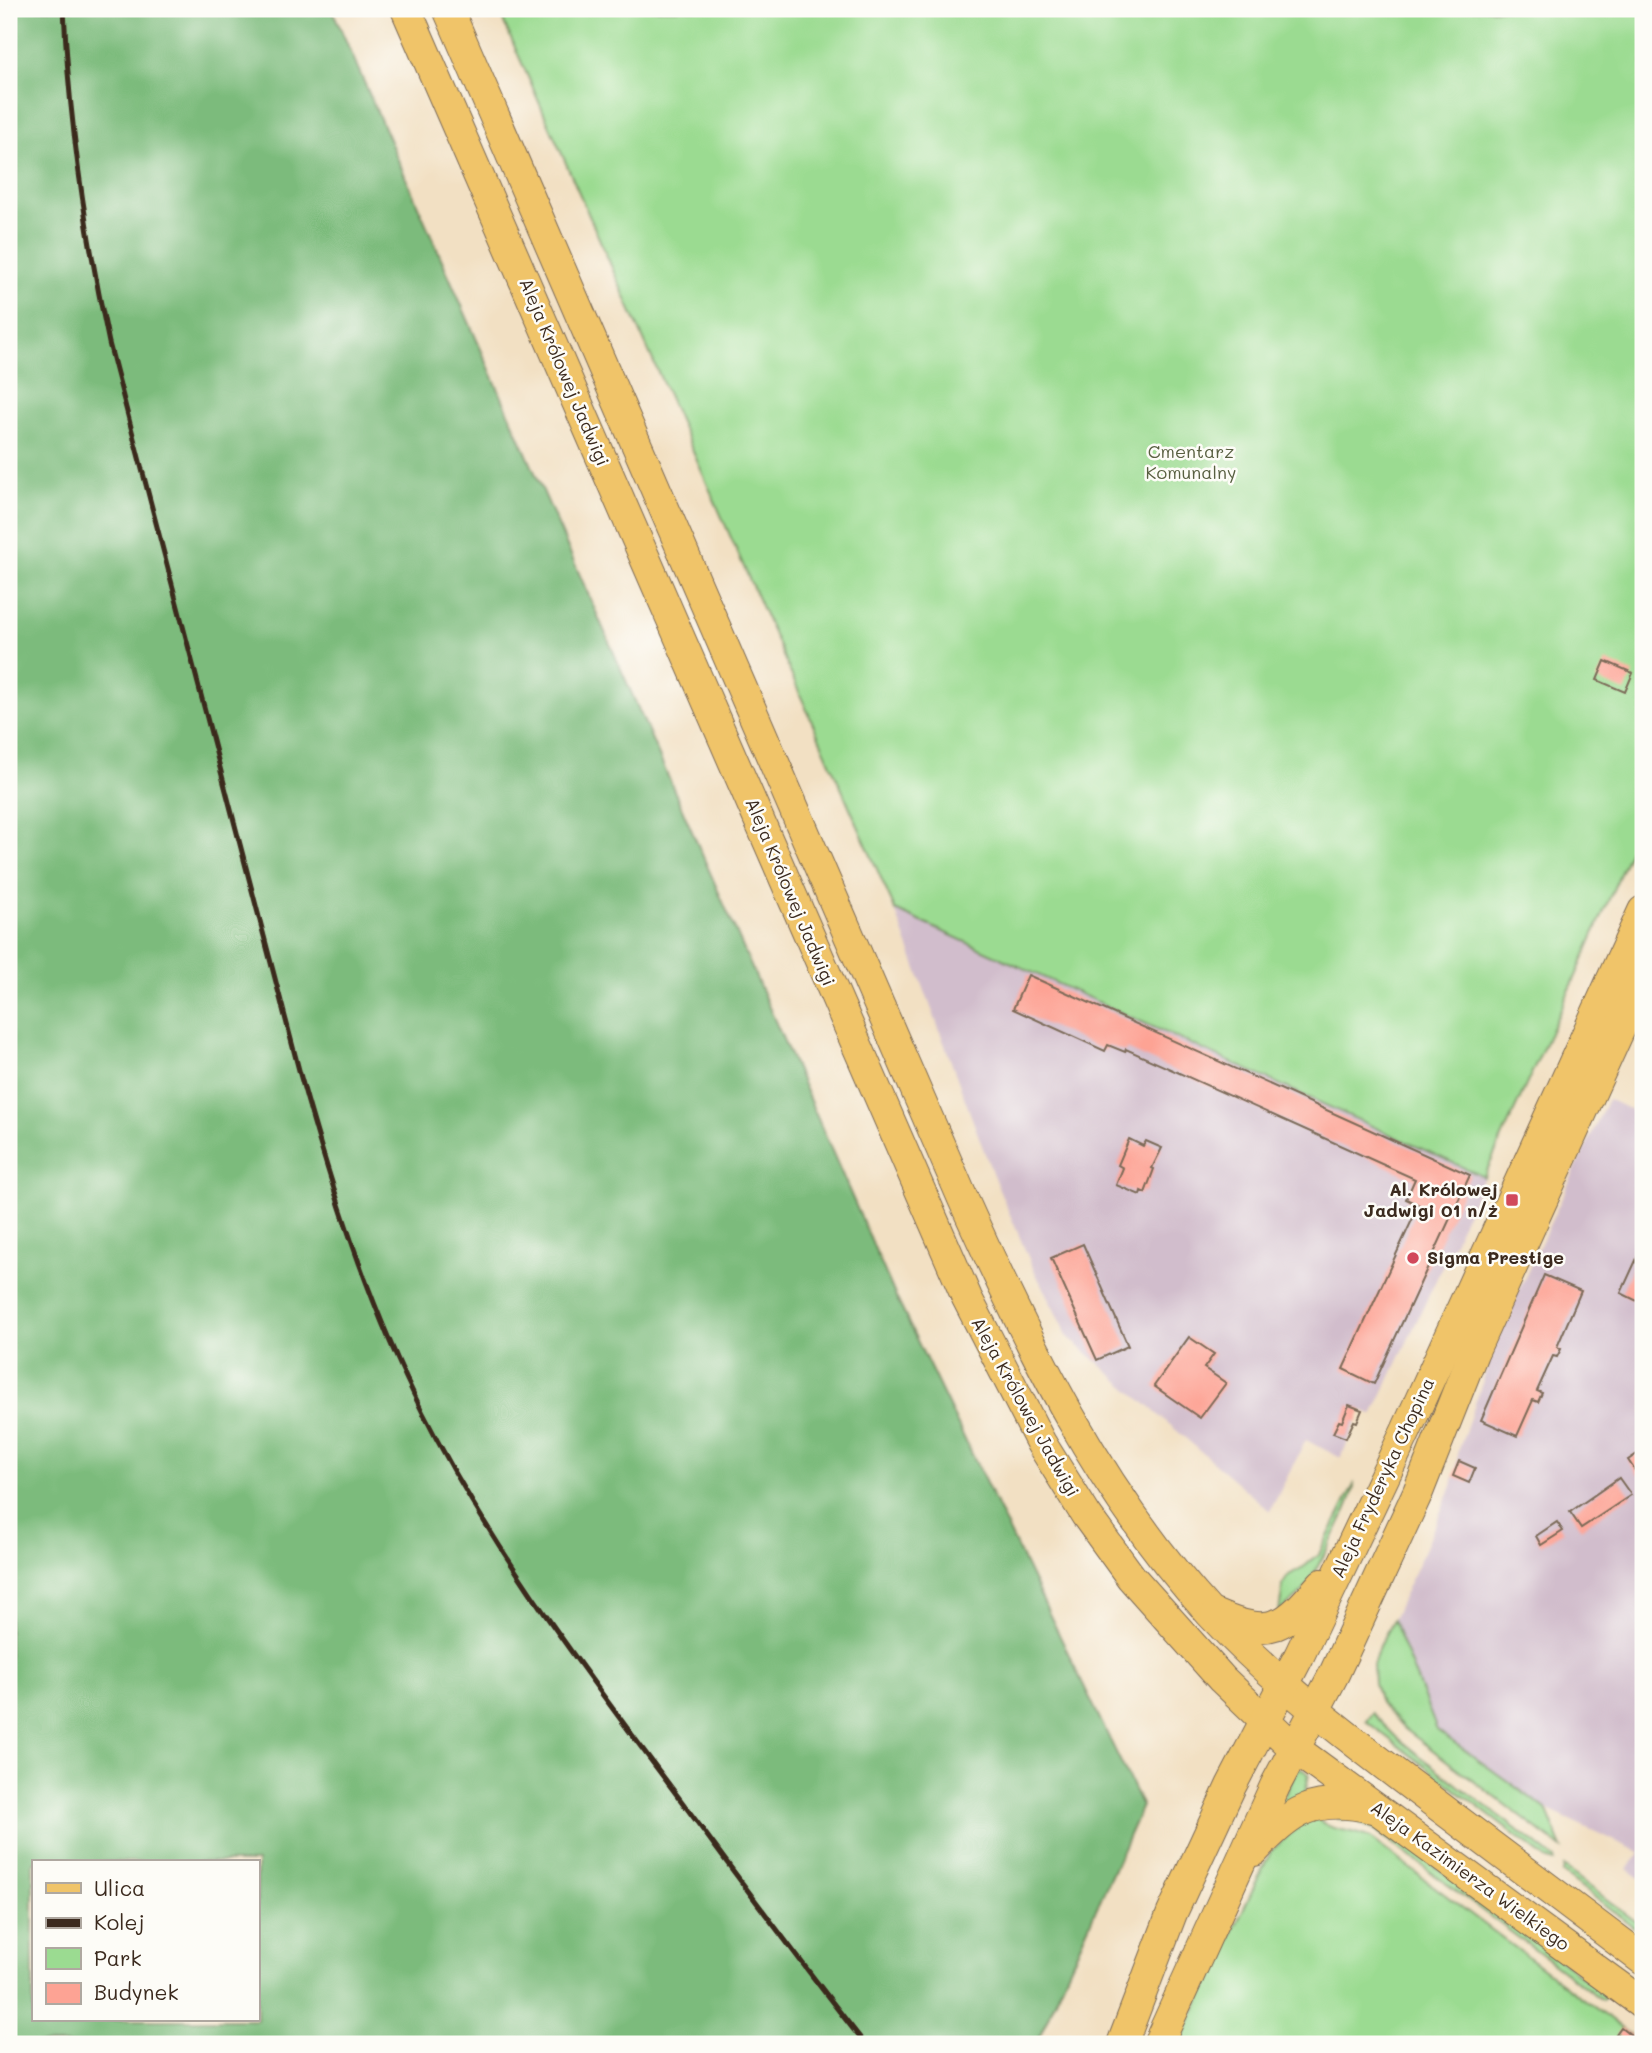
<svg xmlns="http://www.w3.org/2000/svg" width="1652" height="2053" font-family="Mali,sans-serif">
<rect width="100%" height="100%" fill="#fdfcf7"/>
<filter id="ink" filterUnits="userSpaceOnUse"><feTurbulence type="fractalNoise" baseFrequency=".0143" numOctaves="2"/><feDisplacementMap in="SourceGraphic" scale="14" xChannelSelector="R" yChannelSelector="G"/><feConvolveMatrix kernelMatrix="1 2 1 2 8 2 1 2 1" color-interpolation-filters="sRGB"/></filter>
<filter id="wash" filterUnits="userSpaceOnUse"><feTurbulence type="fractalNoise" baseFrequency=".00686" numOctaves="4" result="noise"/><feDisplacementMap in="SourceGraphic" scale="28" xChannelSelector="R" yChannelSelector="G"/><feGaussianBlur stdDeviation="1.57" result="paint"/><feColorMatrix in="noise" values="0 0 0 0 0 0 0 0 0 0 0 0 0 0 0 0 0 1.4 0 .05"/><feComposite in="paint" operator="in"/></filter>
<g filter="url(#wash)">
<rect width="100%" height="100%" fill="#f2e0c3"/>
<g fill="#d1bdcc">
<path d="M 895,910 L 1484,1177 L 1373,1415 L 1361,1410 L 1341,1458 L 1306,1440 L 1270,1511 L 1068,1337 L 1032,1266 L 993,1175 Z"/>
<path d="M 1608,1099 L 1643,1116 L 1643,1881 L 1627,1869 L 1641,1853 L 1546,1809 L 1437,1730 L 1393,1620 L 1452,1486 L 1459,1449 L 1501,1329 Z"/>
</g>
<g fill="#9bdb91" stroke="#6b8258" stroke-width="2">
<path d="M 498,9 L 1643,9 L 1643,820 L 1576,976 L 1484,1177 L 895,910 Z"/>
<path d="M 1354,1485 C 1355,1501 1315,1572 1304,1590 C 1298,1598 1287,1605 1279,1612 L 1283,1584 L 1289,1575 L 1305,1566 L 1319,1554 Z"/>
<path d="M 1393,1620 L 1437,1730 L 1546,1809 L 1562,1848 L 1405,1729 L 1380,1703 L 1374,1683 L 1373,1665 L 1379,1646 Z"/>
<path d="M 1372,1713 L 1396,1737 L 1426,1761 L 1536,1844 L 1555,1859 L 1554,1862 L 1546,1859 L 1366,1721 Z"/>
<path d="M 1299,1767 L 1309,1774 L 1305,1794 L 1283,1807 L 1282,1800 Z"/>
<path d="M 1340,1809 L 1375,1822 L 1604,1993 L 1605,1998 L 1602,2000 L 1377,1832 L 1356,1821 L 1338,1819 Z"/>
<path d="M 1312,1814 C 1331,1834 1347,1827 1370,1838 L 1643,2044 L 1179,2044 L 1271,1851 Z"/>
<path d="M 1564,1867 L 1643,1927 L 1643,1934 L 1563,1873 Z"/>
</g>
<path fill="#7cbb7b" stroke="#5c724c" stroke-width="2" fill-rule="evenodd" d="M 9,9 L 332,9 L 895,1295 L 1142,1806 L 1036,2044 L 9,2044 ZM 33,1862 L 257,1862 L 257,2020 L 33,2020 Z"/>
<g id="blocks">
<g fill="#fda394">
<path d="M 1605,661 L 1633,673 L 1625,692 L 1597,680 Z"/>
<path d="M 1028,975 L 1470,1175 L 1374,1384 L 1343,1369 L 1419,1205 L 1406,1199 L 1415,1179 L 1126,1049 L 1125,1052 L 1108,1045 L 1105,1051 L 1013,1009 Z"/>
<path d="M 1129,1139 L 1143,1146 L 1146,1141 L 1162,1148 L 1152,1168 L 1154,1169 L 1145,1193 L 1141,1191 L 1140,1195 L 1116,1185 L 1123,1168 L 1118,1165 Z"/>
<path d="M 1083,1244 L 1128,1346 L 1097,1360 L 1051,1258 Z"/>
<path d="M 1643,1245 L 1643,1304 L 1621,1293 Z"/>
<path d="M 1544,1275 L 1581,1291 L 1557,1347 L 1561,1349 L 1557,1357 L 1553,1356 L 1537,1391 L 1542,1393 L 1538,1402 L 1533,1400 L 1517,1436 L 1481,1420 Z"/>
<path d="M 1189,1337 L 1214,1354 L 1204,1368 L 1226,1383 L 1200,1418 L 1154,1386 Z"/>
<path d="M 1349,1405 L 1362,1410 L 1357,1422 L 1354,1421 L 1346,1438 L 1333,1433 L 1339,1421 L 1342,1422 Z"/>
<path d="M 1643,1450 L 1643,1472 L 1638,1475 L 1628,1460 Z"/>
<path d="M 1459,1461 L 1475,1468 L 1469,1483 L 1453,1476 Z"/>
<path d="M 1619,1478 L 1631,1495 L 1581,1528 L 1570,1512 Z"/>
<path d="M 1557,1522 L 1563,1531 L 1541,1545 L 1536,1536 Z"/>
<path d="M 1621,2027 L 1636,2039 L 1632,2044 L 1616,2034 Z"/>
</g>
</g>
</g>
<g filter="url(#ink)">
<use href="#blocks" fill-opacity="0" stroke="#7b6a58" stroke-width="2"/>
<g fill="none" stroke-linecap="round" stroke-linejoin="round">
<g stroke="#7b6a58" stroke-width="32">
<g id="major">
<path d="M 406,9 L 967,1298 L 1041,1443 L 1086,1515 L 1131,1577 L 1222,1679 L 1295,1749 L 1643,2004"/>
<path d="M 448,9 L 963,1199 C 1030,1348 1099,1492 1211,1614 C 1277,1685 1355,1743 1432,1801 C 1502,1854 1573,1907 1643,1960"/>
<path d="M 1216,1615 C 1272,1639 1285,1627 1322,1584"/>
<path d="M 1254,1851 C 1291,1810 1316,1795 1372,1808"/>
<path d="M 1122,2044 L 1172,1913 L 1231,1786 L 1299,1656 L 1406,1431 L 1643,911"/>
<path d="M 1158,2044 L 1275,1786 L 1334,1674 L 1418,1492 L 1473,1353 L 1643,978"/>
</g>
</g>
<use href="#major" stroke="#f0c469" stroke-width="30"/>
<path stroke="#3b2a1e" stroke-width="5" d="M 64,9 C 69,122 85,232 109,343 L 300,1074 C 332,1189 368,1303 422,1411 C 487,1540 573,1656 659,1771 C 728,1863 794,1955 865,2044"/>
</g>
</g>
<g fill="#d1495b" stroke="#fdfcf7" stroke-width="2.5">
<rect x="1505" y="1193" width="14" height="14" rx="3.5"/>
<circle cx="1413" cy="1258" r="7"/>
</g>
<g text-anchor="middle" stroke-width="5" stroke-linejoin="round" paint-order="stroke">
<g font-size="18" fill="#3b2a1e" stroke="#fdfcf7">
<text transform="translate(564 372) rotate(67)" y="6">Aleja Królowej Jadwigi</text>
<text transform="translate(790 892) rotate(67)" y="6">Aleja Królowej Jadwigi</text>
<text transform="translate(1025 1407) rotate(61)" y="6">Aleja Królowej Jadwigi</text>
<text transform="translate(1383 1478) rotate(-65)" y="6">Aleja Fryderyka Chopina</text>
<text transform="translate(1470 1876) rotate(36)" y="6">Aleja Kazimierza Wielkiego</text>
</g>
<g font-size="18" fill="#585f40" stroke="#fdfcf7">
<text x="1191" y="458">Cmentarz<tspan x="1191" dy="21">Komunalny</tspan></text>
</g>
<g font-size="18" font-weight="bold" fill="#3b2a1e" stroke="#fdfcf7" text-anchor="end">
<text x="1498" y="1196">Al. Królowej<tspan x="1498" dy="21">Jadwigi 01 n/ż</tspan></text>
<text x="1427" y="1264" text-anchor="start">Sigma Prestige</text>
</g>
</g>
<rect width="1652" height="2053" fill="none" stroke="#fdfcf7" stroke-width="35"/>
<rect x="32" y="1860" width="228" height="161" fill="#fdfcf7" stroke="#afa8a0" stroke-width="2"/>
<rect x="46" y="1883" width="35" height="10" fill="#f0c469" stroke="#afa8a0" stroke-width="2"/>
<text x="94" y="1896" font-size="21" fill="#3b2a1e">Ulica</text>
<rect x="46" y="1918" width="35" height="10" fill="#3b2a1e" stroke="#afa8a0" stroke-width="2"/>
<text x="94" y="1930" font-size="21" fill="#3b2a1e">Kolej</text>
<rect x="46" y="1948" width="35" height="21" fill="#9bdb91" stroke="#afa8a0" stroke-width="2"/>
<text x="94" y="1966" font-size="21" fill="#3b2a1e">Park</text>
<rect x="46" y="1983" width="35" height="21" fill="#fda394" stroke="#afa8a0" stroke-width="2"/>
<text x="94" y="2000" font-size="21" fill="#3b2a1e">Budynek</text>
</svg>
